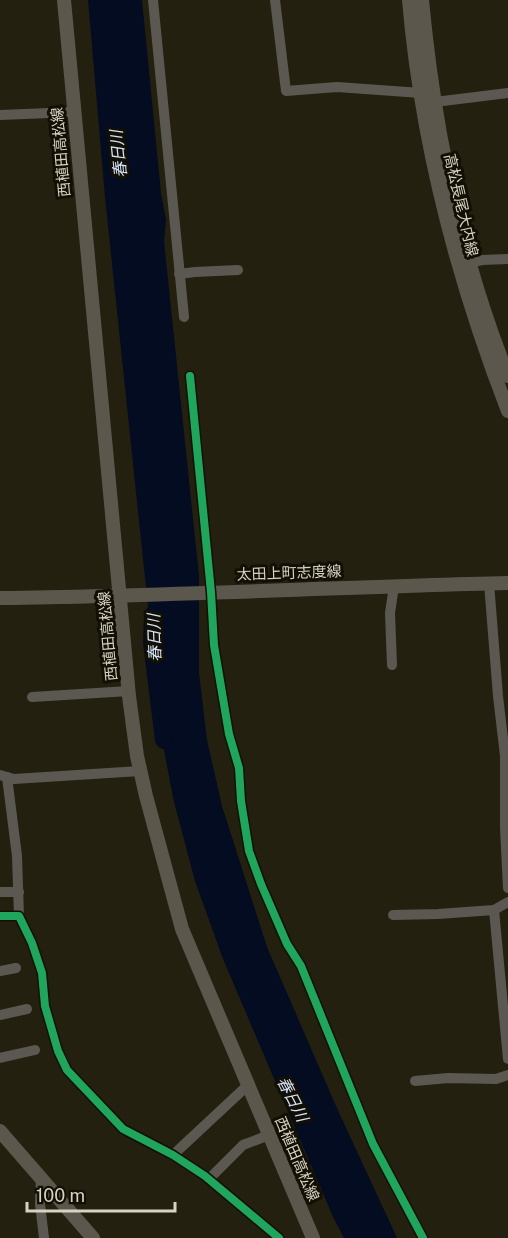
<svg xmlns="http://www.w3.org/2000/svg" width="508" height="1238" font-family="'Public Sans','Noto Sans JP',sans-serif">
<rect width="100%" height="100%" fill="#242010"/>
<path fill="#030c20" d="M 88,0 L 142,0 L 161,193 L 166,220 L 164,241 L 199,576 L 199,673 L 207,740 L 222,806 L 267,947 L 336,1106 L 397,1238 L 344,1238 L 333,1217 L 223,959 L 195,881 L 174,802 L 162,740 L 105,197 Z"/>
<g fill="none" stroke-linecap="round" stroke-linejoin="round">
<path stroke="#030c20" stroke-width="18" d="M 153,615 L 152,643 L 164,740"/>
<g stroke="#5b5851" stroke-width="10">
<path d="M 153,0 L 184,317"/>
<path d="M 275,0 L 286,91 L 337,87 L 421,93 L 435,102 L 508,93"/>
<path d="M 0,115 L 73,112"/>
<path d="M 464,264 L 482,260 L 508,259"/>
<path d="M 179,274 L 195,272 L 238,270"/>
<path d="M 190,376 L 211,592 L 214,645 L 229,734 L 239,768 L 241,801 L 249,851 L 261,884 L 287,944 L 301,966 L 373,1144 L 423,1238"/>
<path d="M 489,583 L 498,696 L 505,756 L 505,828 L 508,888"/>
<path d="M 392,665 L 390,613 L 394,586"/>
<path d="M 32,697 L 129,691"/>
<path d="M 0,775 L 14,779 L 140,771"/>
<path d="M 7,777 L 17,856 L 19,916"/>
<path d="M 0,892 L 19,892"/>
<path d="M 508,902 L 494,910 L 508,1059"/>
<path d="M 393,915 L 438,914 L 494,910"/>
<path d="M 0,916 L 19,916 L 32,943 L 42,973 L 45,1006 L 58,1051 L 67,1070 L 123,1129 L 173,1155 L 205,1176 L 279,1238"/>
<path d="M 0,971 L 16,968"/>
<path d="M 0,1015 L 27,1009"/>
<path d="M 0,1058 L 35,1050"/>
<path d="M 415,1081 L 448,1078 L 496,1079 L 508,1075"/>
<path d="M 173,1155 L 248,1085"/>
<path d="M 41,1178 L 40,1204 L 44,1238"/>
<path d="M 209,1179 L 243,1145 L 269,1135"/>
</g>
<g stroke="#5c574c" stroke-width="14">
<path d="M 64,0 L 129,696 L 137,756 L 146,796 L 182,929 L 313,1238"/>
<path d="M 409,0 C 421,141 457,279 508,411"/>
<path d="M 422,0 C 434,127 460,257 508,376"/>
<path d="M 0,598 C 169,596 339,587 508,583"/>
<path d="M 0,1131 L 93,1238"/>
</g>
<g stroke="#120f04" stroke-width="11">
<g id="cycleway">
<path d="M 190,376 L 211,592 L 214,645 L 229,734 L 239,768 L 241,801 L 249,851 L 261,884 L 287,944 L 301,966 L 373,1144 L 423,1238"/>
<path d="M 0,916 L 19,916 L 32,943 L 42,973 L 45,1006 L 58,1051 L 67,1070 L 123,1129 L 173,1155 L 205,1176 L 279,1238"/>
</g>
</g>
<use href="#cycleway" stroke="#20a55d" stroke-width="8"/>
</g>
<g text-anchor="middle" stroke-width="6" stroke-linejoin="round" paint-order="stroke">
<g font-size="15" fill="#d7d3c2" stroke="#120f04">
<text transform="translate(61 152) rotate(-95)" y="5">西植田高松線</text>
<text transform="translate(461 205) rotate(77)" y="5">高松長尾大内線</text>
<text transform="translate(289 573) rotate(-2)" y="5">太田上町志度線</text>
<text transform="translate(108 636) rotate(-95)" y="5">西植田高松線</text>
<text transform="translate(297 1159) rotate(67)" y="5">西植田高松線</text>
</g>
<g font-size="16" font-style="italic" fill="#d5e4fa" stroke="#120f04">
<text transform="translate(118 154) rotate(-96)" y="6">春日川</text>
<text transform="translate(154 638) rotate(-92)" y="6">春日川</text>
<text transform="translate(293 1099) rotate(63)" y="6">春日川</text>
</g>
</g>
<path d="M27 1202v9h148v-9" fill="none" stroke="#d7d3c2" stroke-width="3"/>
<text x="36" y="1202" font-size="18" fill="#d7d3c2" stroke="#120f04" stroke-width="4.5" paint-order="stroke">100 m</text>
</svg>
